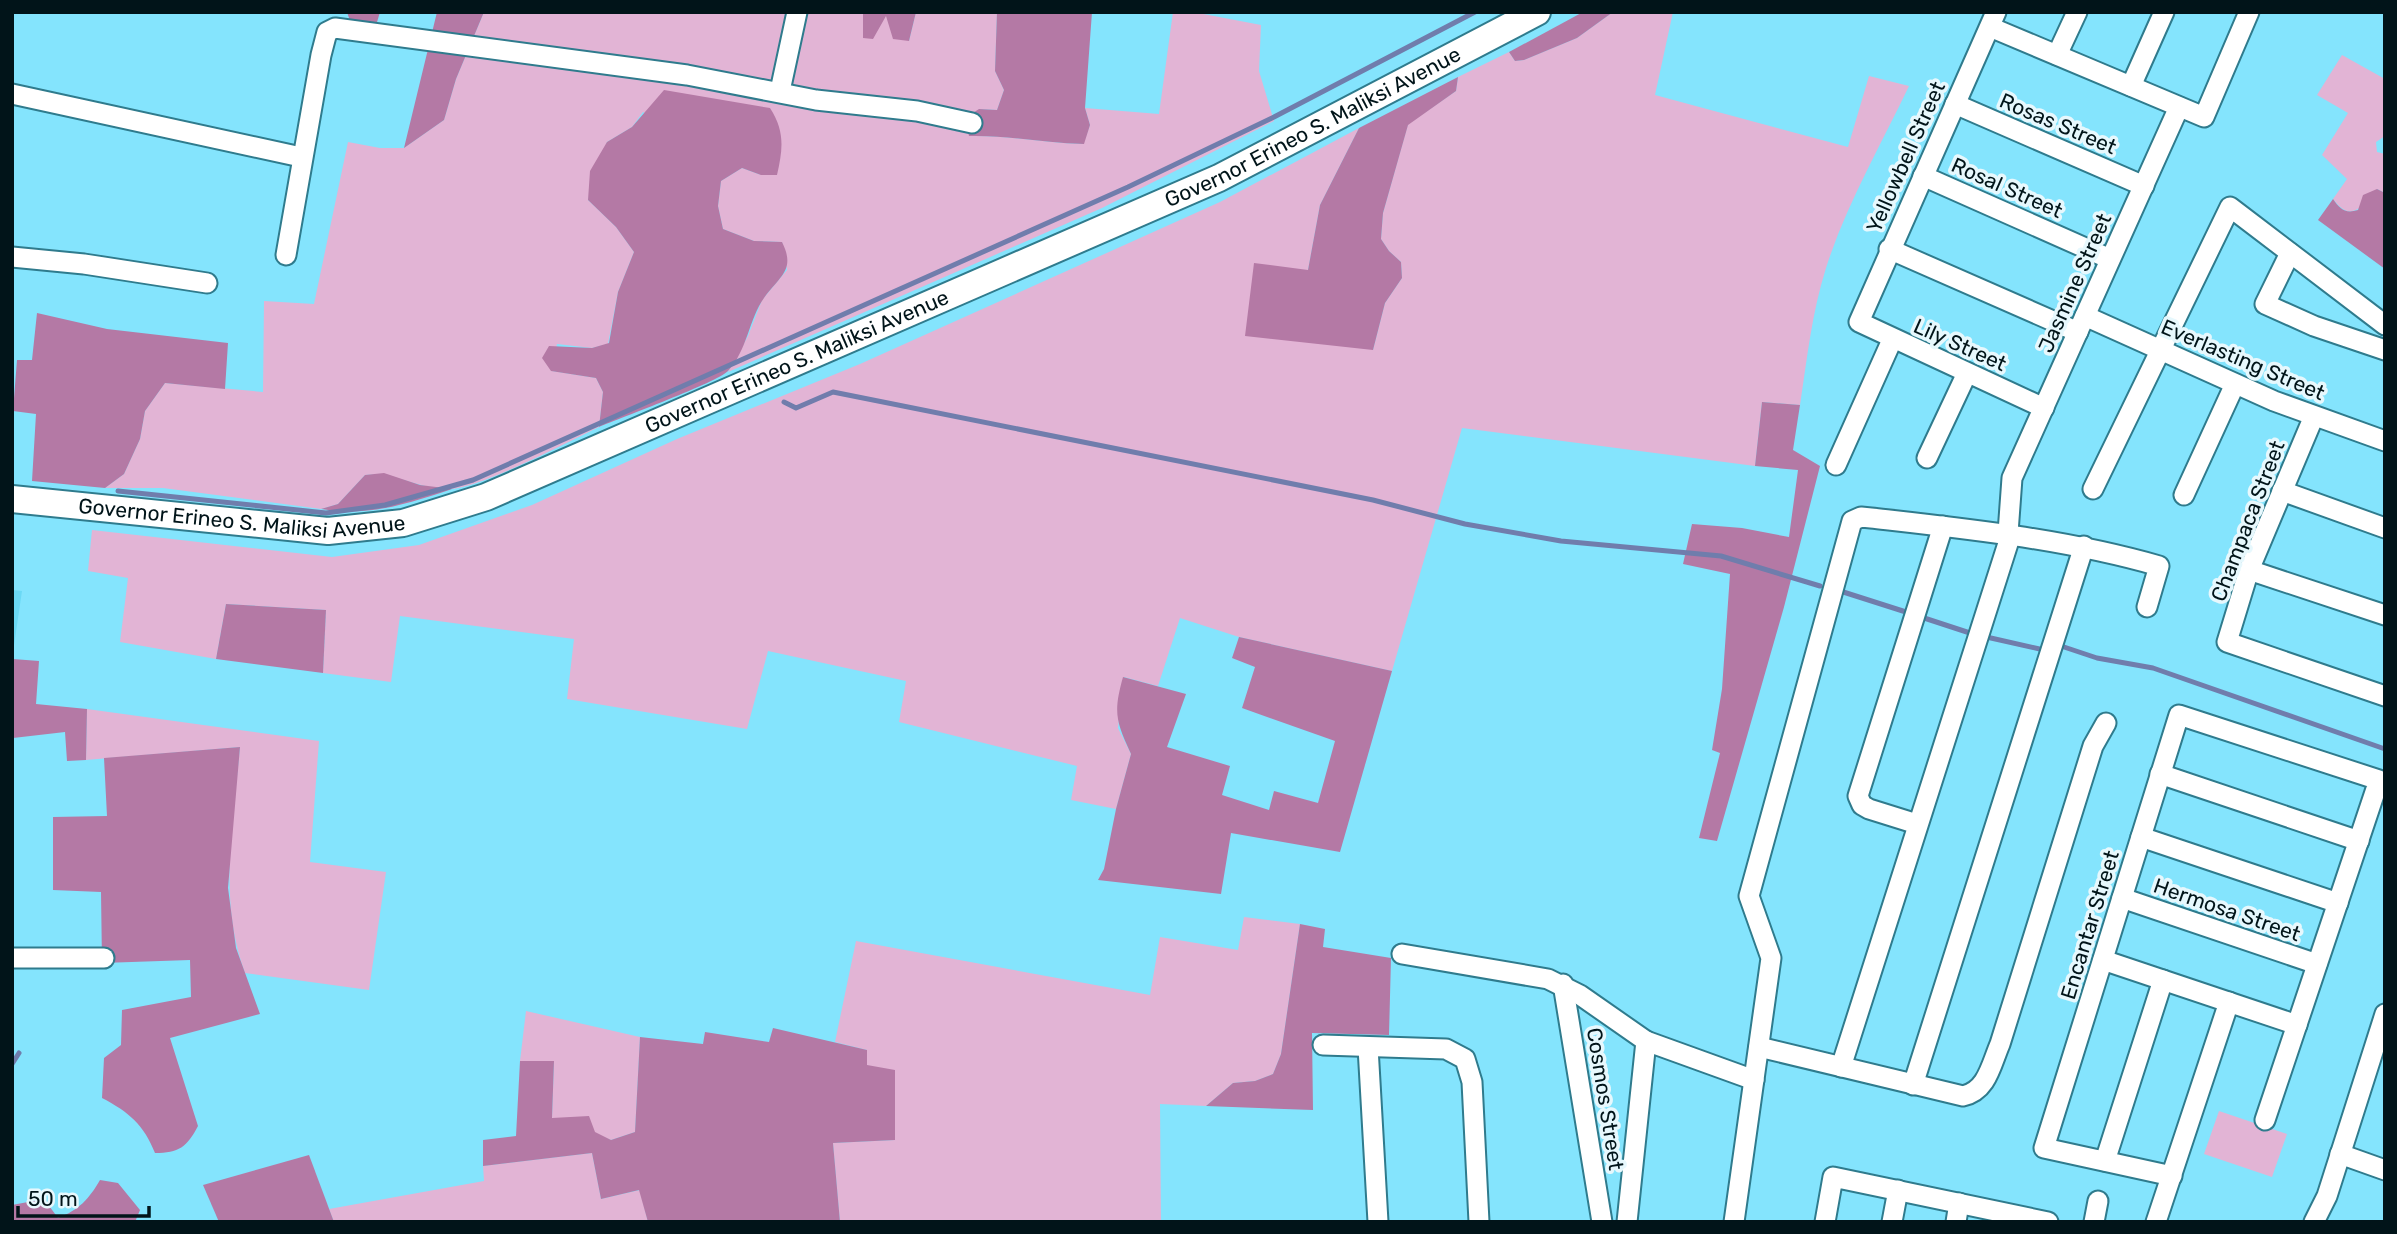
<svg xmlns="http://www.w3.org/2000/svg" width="2397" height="1234" font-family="Rubik,sans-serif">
<rect width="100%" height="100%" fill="#84e4fd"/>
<path fill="#6bd9f5" d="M 12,590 L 22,591 L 12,659 Z"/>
<g fill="#e2b4d5">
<path d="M 484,12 L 863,12 L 864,38 L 886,15 L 909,41 L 916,12 L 997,12 L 995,71 L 1004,90 L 997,110 L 979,109 L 969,136 C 1007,135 1045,143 1083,144 L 1090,125 L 1085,108 L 1159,114 L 1173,12 L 1193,12 L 1261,25 L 1259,71 L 1274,121 L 1102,208 L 728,372 L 748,336 L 762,300 L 787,270 L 782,242 L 754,241 L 723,229 L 718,206 L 721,181 L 742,168 L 761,175 L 643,112 L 632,127 L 607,142 L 588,200 L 616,227 L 634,252 L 618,292 L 608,344 L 592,348 L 557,344 L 552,371 L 596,378 L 603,392 L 599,427 C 568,442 479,489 449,489 C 419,489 395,472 365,475 L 338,504 L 321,509 L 163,488 L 105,488 L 124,474 L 140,439 L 145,411 L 165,383 L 263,392 L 264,301 L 314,304 L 348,142 L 380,148 L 404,148 L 444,120 L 456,79 Z"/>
<path d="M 1613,12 L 1673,12 L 1655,95 L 1848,147 L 1869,76 L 1909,86 C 1881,145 1846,205 1826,268 C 1812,312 1807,359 1800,405 L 1762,402 L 1755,466 L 1462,428 L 1392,671 L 1239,637 L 1180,618 L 1158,686 L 1124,677 L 1118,728 L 1131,754 L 1116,809 L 1071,800 L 1077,766 L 899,722 L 906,681 L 768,651 L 747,729 L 567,699 L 574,639 L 400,616 L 391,682 L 323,673 L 326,610 L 226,604 L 216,659 L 120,642 L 128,578 L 88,571 L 92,530 L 332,557 L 419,545 L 532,505 L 677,439 L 860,364 L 1220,202 L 1359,128 L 1320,205 L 1308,270 L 1373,350 L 1385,303 L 1402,278 L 1401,262 L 1389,251 L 1381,239 L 1383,213 L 1408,124 L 1456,91 L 1458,77 L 1509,52 L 1515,61 L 1524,60 L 1577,38 Z"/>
<path d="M 2342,55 L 2385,79 L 2385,136 L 2376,142 L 2377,152 L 2385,154 L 2385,193 L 2377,189 C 2361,206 2352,224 2333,199 L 2347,179 L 2322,155 L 2348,113 L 2317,95 Z"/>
<path d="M 87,709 L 319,741 L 310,862 L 386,872 L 369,990 L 245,973 C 218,900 233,823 240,747 L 86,760 Z"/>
<path d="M 1244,917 L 1300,924 L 1281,1054 L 1273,1074 L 1255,1081 L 1233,1083 L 1206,1106 L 1160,1104 L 1161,1222 L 840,1222 L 833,1143 L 895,1140 L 867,1065 L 867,1050 L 835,1042 L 856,941 L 1150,995 L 1160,937 L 1238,950 Z"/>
<path d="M 526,1011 L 640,1037 L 635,1132 L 611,1140 L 552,1118 L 554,1062 L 520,1061 Z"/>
<path d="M 2219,1111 L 2287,1134 L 2272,1177 L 2204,1154 Z"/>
<path d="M 592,1153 L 601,1199 L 640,1190 L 648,1222 L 334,1222 L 329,1209 L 484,1181 L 483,1166 Z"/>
</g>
<g fill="#b479a5">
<path d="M 347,12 L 380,12 L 375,29 L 350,21 Z"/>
<path d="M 437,12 L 484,12 L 456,79 L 444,120 L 404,148 Z"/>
<path d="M 863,12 L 916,12 L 909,41 L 893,39 L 886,16 L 873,39 L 863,38 Z"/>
<path d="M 997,12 L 1092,12 L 1085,108 L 1090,125 L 1084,144 C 1045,143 1008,135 969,136 L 965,118 L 979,109 L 997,110 L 1004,90 L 995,71 Z"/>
<path d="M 1583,12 L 1613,12 L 1577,38 L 1524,60 L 1515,61 L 1509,52 Z"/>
<path d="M 1458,77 L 1456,91 L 1408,125 L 1383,213 L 1381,239 L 1389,251 L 1401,262 L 1402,278 L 1385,303 L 1373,350 L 1245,336 L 1254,263 L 1308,270 L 1320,205 L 1359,128 Z"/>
<path d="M 664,90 L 770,108 C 785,131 783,149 777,175 L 761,175 L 742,168 L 721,181 L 718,206 L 723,229 L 754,241 L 782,242 C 796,270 780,276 764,298 C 749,319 747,351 728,371 C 718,382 620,418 599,427 L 603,392 L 596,378 L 551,371 L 542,358 L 549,346 L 592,348 L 609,343 L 618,292 L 634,252 L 616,227 L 588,200 L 590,171 L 607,142 L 632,127 Z"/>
<path d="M 2377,189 L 2385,193 L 2385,269 L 2318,220 L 2333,199 C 2340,209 2345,214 2358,210 L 2363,195 Z"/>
<path d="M 37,313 L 107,329 L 228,343 L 225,389 L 165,383 L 145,411 L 140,439 L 124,474 L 105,488 L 32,481 L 36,414 L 13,411 L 17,360 L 32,360 Z"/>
<path d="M 1762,402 L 1800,405 L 1793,450 L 1820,466 L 1784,607 L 1717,841 L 1699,838 L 1720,753 L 1712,750 L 1722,689 L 1730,574 L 1683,564 L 1692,524 L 1742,528 L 1789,537 L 1798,470 L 1755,466 Z"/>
<path d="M 384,473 L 420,485 L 452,489 C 407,504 368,517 321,509 L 338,504 L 365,475 Z"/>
<path d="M 226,604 L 326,610 L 323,673 L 216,659 Z"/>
<path d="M 1239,637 L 1392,671 L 1340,852 L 1231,833 L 1221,894 L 1098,880 L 1104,869 L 1116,809 L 1131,754 C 1116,721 1113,713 1123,677 L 1186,694 L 1167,747 L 1230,766 L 1222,795 L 1269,810 L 1274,791 L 1318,803 L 1335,741 L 1242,708 L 1255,667 L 1232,658 Z"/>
<path d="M 13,659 L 39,661 L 36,704 L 87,709 L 86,760 L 67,761 L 65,732 L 13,738 Z"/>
<path d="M 240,747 L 228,888 L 236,948 L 260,1014 L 170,1038 L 198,1126 C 187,1147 179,1153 155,1153 C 144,1125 129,1112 102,1098 L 104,1058 L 121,1045 L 122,1010 L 191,997 L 190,960 L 102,963 L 101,892 L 53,890 L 53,817 L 107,816 L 104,758 Z"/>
<path d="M 1300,924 L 1325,929 L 1323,947 L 1391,958 L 1389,1035 L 1312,1033 L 1313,1110 L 1206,1106 L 1233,1083 L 1255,1081 L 1273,1074 L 1281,1054 Z"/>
<path d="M 773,1028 L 867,1050 L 867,1065 L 895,1070 L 895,1140 L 833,1143 L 840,1222 L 648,1222 L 639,1190 L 601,1199 L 592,1153 L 483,1166 L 483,1140 L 516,1136 L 520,1061 L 554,1061 L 552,1118 L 589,1116 L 595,1132 L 611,1140 L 635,1132 L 640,1037 L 703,1044 L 705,1032 L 769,1042 Z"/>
<path d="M 309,1155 L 334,1222 L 219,1222 L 203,1185 Z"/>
<path d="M 100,1180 L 118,1183 L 140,1210 L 135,1222 L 12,1222 L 12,1205 L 44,1199 L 58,1218 C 79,1210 89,1199 100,1180 Z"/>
</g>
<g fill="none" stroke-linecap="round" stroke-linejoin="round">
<g stroke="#707dac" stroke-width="5">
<path d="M 784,402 L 796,408 L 833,392 L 1373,500 L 1465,524 L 1561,541 L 1721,556 L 1820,586"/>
<path d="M 118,491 L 326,513 L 385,505 L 473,480 L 1128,187 L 1274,117 L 1475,12"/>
<path d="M 1837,590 L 1906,612"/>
<path d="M 1918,616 L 1973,634"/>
<path d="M 1982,636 L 2044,650"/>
<path d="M 2058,645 L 2097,658 L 2153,668 L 2385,749"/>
<path d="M 12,1064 L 19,1053"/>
</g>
<g stroke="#2f7b8d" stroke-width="23">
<g id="minor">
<path d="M 1996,12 L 1859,322 L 2044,408"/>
<path d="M 1990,27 L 2204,117 L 2249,12"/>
<path d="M 2057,55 L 2077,12"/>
<path d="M 2131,86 L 2164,12"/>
<path d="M 780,91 L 797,12"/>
<path d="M 12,94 L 301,157"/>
<path d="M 1955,104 L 2144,186"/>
<path d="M 1923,176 L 2110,259"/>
<path d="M 1889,249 L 2078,332"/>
<path d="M 2290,253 L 2265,304 L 2314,326 L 2385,350"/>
<path d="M 286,255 L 321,55 L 327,32 L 335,28 L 687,75 L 816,100 L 917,111 L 972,123"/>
<path d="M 12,257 L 84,264 L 207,283"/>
<path d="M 2085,316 L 2274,401 L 2385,441"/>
<path d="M 2314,416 L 2249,570 L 2227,642 L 2385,696"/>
<path d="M 1927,458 L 1967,373"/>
<path d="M 1836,465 L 1892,340"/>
<path d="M 2093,489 L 2230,207 L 2385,325"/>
<path d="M 2282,491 L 2385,528"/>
<path d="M 2184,495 L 2235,384"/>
<path d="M 2008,533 L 2012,478 L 2179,107"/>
<path d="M 2249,570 L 2385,615"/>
<path d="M 2160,774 L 2359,841"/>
<path d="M 1917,824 L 1869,809 L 1862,805 L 1858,796 L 1943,526"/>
<path d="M 2141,837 L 2338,903"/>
<path d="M 2122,898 L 2317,964"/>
<path d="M 1402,954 L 1548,979 L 1580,995 L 1646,1041 L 1754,1080"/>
<path d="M 12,958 L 104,958"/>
<path d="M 2103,960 L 2297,1025"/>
<path d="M 1563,984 L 1602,1222"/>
<path d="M 1323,1045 L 1446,1049 L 1465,1059 L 1472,1082 L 1479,1222"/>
<path d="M 1368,1047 L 1378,1222"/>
<path d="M 1759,1047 L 1963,1096 C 1987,1091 1991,1065 2000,1044 L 2093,746 L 2106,723"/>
<path d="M 1841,1067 L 2011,534"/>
<path d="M 1913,1085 L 2084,546"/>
<path d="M 2340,1154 L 2385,1170"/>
<path d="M 2105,1161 L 2163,980"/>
<path d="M 2172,1176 L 2044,1148 L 2179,715 L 2379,780 L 2265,1120"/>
<path d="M 1627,1222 L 1646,1041"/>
<path d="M 1734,1222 L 1771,958 L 1749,896 L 1852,521 L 1861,517 L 1871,518 C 1968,529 2065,539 2159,566 L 2147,607"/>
<path d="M 1825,1222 L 1833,1177 L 2048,1222"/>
<path d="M 1892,1222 L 1898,1190"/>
<path d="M 1956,1222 L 1959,1203"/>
<path d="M 2094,1222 L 2098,1201"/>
<path d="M 2156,1222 L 2229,1002"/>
<path d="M 2314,1222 L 2327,1196 L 2385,1014"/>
</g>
</g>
<g stroke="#2f7b8d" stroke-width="30">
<g id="secondary">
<path id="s1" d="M 12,499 L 328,531 L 403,523 L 486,497 L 1219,178 L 1537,12"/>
</g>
</g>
<use href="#minor" stroke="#fff" stroke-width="19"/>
<use href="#secondary" stroke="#fff" stroke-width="26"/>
</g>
<g text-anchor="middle" stroke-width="7" stroke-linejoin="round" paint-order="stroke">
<g font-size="21" fill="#011419" stroke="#e7f8fd">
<text transform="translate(2058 124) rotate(23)" y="7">Rosas Street</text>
<text dy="7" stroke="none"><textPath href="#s1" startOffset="1386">Governor Erineo S. Maliksi Avenue</textPath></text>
<text transform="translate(1906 157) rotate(-66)" y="7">Yellowbell Street</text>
<text transform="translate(2007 188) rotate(24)" y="7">Rosal Street</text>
<text transform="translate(2075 283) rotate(-66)" y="7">Jasmine Street</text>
<text transform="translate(1960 345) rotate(24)" y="7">Lily Street</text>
<text transform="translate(2243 360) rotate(23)" y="7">Everlasting Street</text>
<text dy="7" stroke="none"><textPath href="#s1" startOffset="819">Governor Erineo S. Maliksi Avenue</textPath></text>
<text dy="7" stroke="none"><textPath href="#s1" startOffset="231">Governor Erineo S. Maliksi Avenue</textPath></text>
<text transform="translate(2248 521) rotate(-69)" y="7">Champaca Street</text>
<text transform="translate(2227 910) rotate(19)" y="7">Hermosa Street</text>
<text transform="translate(2090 925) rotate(-73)" y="7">Encantar Street</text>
<text transform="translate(1605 1099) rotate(81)" y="7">Cosmos Street</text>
</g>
</g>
<rect width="2397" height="1234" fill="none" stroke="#011419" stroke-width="28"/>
<path d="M18 1206v10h131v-10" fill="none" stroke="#011419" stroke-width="3.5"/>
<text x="28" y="1206" font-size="21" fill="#011419" stroke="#e7f8fd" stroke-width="5" paint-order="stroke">50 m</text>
</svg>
